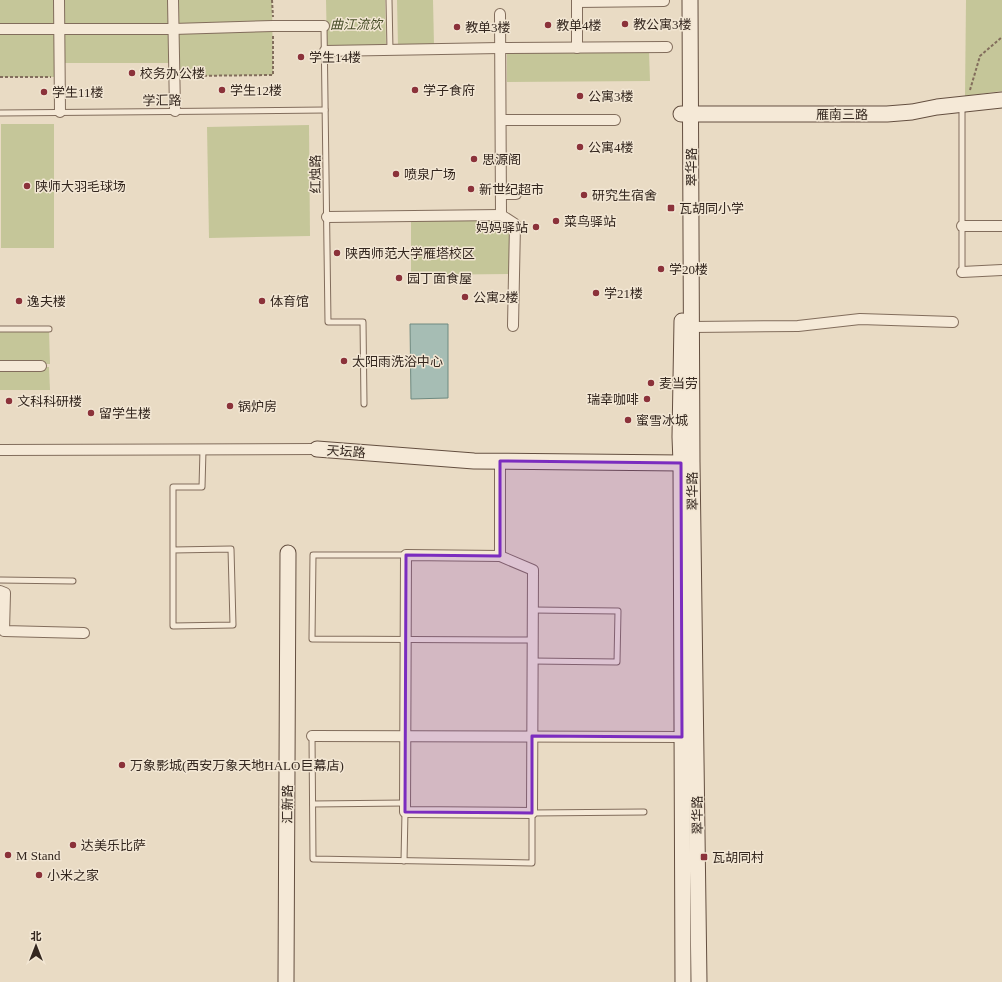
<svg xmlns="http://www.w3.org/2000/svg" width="1002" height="982" font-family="'Times New Roman','Noto Sans SC',serif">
<rect width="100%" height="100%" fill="#e9dbc4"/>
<g fill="#c5c699">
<path d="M 0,0 L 272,0 L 273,75 L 174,76 L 174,63 L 61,63 L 60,77 L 0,77 Z"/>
<path d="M 326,0 L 385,0 L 386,46 L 327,47 Z"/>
<path d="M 397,0 L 433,0 L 434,45 L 398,46 Z"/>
<path d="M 966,0 L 1002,0 L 1002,91 L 965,96 Z"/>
<path d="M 649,51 L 650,81 L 507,82 L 507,52 Z"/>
<rect x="1" y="124" width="53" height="124"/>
<path d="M 309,125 L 310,236 L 209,238 L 207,127 Z"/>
<path d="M 411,219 L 500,219 L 509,225 L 509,274 L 411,275 Z"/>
<path d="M 49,330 L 50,364 L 0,364 L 0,331 Z"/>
<path d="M 0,367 L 49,367 L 50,390 L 0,390 Z"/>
</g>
<path fill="#a6bdb4" stroke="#6e8a81" d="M 410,324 L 448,324 L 448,398 L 411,399 Z"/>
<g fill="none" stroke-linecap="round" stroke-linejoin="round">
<g stroke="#826d5c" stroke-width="7">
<g id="lane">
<path d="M 389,0 L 390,50"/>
<path d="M 324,26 L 328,322 L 363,322 L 364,404"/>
<path d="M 0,113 L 325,110"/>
<path d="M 962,272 L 962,107"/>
<path d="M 0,329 L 49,329"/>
<path d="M 173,550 L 231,549 L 233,625 L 173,626 L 173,487 L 202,487 L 203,450"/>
<path d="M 406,555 L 313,555 L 312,639 L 532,640"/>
<path d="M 0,580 L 73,581"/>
<path d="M 532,661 L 617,662 L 618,611 L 533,610"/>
<path d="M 312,736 L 313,859 L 532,863 L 532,813 L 644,812"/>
<path d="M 313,804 L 405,803"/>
<path d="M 404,861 L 405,812"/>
</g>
</g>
<g stroke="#826d5c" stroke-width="12">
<g id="street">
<path d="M 59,0 L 60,112"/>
<path d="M 173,0 L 175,111"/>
<path d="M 577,0 L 577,48"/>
<path d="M 577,2 L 664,1"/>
<path d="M 500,14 L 501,215"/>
<path d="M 0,29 L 173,29 L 273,26 L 324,26"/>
<path d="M 325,51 L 500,48 L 667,47"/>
<path d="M 501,120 L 615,120"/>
<path d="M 501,194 L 516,194"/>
<path d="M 327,217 L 501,215 L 515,224 L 513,326"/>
<path d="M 962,226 L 1002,226"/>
<path d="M 962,272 L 1002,270"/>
<path d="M 692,327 L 798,326 L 860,319 L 953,322"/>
<path d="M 0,366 L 41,366"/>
<path d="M 0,450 L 317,449"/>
<path d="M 406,555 L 500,556 L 533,570 L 532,813 L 405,812 Z"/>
<path d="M 500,556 L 500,461"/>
<path d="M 0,591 L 5,593 L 4,631 L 84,633"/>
<path d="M 312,736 L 682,737"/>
</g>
</g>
<g stroke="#644f40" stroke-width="17">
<g id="secondary">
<path d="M 690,0 L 692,462 L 699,982"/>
<path d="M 681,114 L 887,114 L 912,112 L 937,107 L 1002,100"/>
<path d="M 682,321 L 680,437 L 681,463 L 683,982"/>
<path d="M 317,449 L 474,461 L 681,463 L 690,462"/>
<path d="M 286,982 L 288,553"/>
</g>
</g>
<g stroke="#826d5c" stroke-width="2" stroke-dasharray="3 2" stroke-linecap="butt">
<path d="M 272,0 L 273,17"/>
<path d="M 184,76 L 273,75 L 273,35"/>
<path d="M 0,77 L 51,77"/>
<path d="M 970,90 L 980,56 L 1002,37"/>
</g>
<use href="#lane" stroke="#f5e9d7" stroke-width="5"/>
<use href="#street" stroke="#f5e9d7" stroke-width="10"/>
<use href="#secondary" stroke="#f5e9d7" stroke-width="15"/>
</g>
<path fill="#7b2cbf" fill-opacity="0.2" stroke="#7b2cbf" stroke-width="3" stroke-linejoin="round" d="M 500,461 L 681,463 L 682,737 L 532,736 L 532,813 L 405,812 L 406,555 L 500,556 Z"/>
<g fill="#8b323a" stroke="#f2e6d3" stroke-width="1.5">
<circle cx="625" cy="24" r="4"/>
<circle cx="548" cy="25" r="4"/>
<circle cx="457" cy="27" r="4"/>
<circle cx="301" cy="57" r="4"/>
<circle cx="132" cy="73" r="4"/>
<circle cx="222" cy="90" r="4"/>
<circle cx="415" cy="90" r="4"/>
<circle cx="44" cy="92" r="4"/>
<circle cx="580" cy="96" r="4"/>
<circle cx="580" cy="147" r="4"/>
<circle cx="474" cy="159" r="4"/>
<circle cx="396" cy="174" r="4"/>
<circle cx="27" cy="186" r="4"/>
<circle cx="471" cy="189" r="4"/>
<circle cx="584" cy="195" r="4"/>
<rect x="667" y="204" width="8" height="8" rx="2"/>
<circle cx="556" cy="221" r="4"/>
<circle cx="536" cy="227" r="4"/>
<circle cx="337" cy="253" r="4"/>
<circle cx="661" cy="269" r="4"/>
<circle cx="399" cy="278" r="4"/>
<circle cx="596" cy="293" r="4"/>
<circle cx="465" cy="297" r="4"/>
<circle cx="19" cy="301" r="4"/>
<circle cx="262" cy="301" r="4"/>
<circle cx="344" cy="361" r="4"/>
<circle cx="651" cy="383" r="4"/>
<circle cx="647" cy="399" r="4"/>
<circle cx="9" cy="401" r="4"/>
<circle cx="230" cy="406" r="4"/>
<circle cx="91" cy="413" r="4"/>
<circle cx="628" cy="420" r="4"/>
<circle cx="122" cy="765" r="4"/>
<circle cx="73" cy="845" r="4"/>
<circle cx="8" cy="855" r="4"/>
<rect x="700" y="853" width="8" height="8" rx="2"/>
<circle cx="39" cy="875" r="4"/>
</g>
<g text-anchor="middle" stroke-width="3" stroke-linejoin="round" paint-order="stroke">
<g font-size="13" font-style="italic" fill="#474e28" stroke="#f2e6d3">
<text x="356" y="29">曲江流饮</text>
</g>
<g font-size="13" fill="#34271f" stroke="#f2e6d3" text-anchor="start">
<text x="633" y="29">教公寓3楼</text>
<text x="556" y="30">教单4楼</text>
<text x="465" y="32">教单3楼</text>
<text x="309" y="62">学生14楼</text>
<text x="140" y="78">校务办公楼</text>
<text x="230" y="95">学生12楼</text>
<text x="423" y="95">学子食府</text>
<text x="52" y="97">学生11楼</text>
<text x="588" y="101">公寓3楼</text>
<text x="588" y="152">公寓4楼</text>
<text x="482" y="164">思源阁</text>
<text x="404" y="179">喷泉广场</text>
<text x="35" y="191">陕师大羽毛球场</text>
<text x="479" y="194">新世纪超市</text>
<text x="592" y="200">研究生宿舍</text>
<text x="679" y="213">瓦胡同小学</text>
<text x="564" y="226">菜鸟驿站</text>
<text x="528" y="232" text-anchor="end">妈妈驿站</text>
<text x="345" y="258">陕西师范大学雁塔校区</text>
<text x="669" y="274">学20楼</text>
<text x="407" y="283">园丁面食屋</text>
<text x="604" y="298">学21楼</text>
<text x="473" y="302">公寓2楼</text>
<text x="27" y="306">逸夫楼</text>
<text x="270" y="306">体育馆</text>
<text x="352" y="366">太阳雨洗浴中心</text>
<text x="659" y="388">麦当劳</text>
<text x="639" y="404" text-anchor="end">瑞幸咖啡</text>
<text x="17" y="406">文科科研楼</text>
<text x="238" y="411">锅炉房</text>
<text x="99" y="418">留学生楼</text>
<text x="636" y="425">蜜雪冰城</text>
<text x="130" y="770">万象影城(西安万象天地HALO巨幕店)</text>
<text x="81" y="850">达美乐比萨</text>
<text x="16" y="860">M Stand</text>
<text x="712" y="862">瓦胡同村</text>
<text x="47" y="880">小米之家</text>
</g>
<g font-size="13" fill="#34271f" stroke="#f2e6d3">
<text transform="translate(162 100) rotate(-1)" y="5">学汇路</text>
<text x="842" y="119">雁南三路</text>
<text transform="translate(691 167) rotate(-90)" y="5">翠华路</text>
<text transform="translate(315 174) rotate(-91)" y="5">红烛路</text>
<text transform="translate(346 451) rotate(4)" y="5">天坛路</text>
<text transform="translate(692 491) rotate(-91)" y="5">翠华路</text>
<text transform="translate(287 804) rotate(-90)" y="5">汇新路</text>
<text transform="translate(697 815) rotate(-91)" y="5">翠华路</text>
</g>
</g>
<g transform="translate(36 946)" stroke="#f2e6d3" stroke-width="3" paint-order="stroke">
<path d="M0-3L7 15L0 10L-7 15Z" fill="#34271f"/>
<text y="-6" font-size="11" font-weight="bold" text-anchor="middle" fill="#34271f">北</text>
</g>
</svg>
